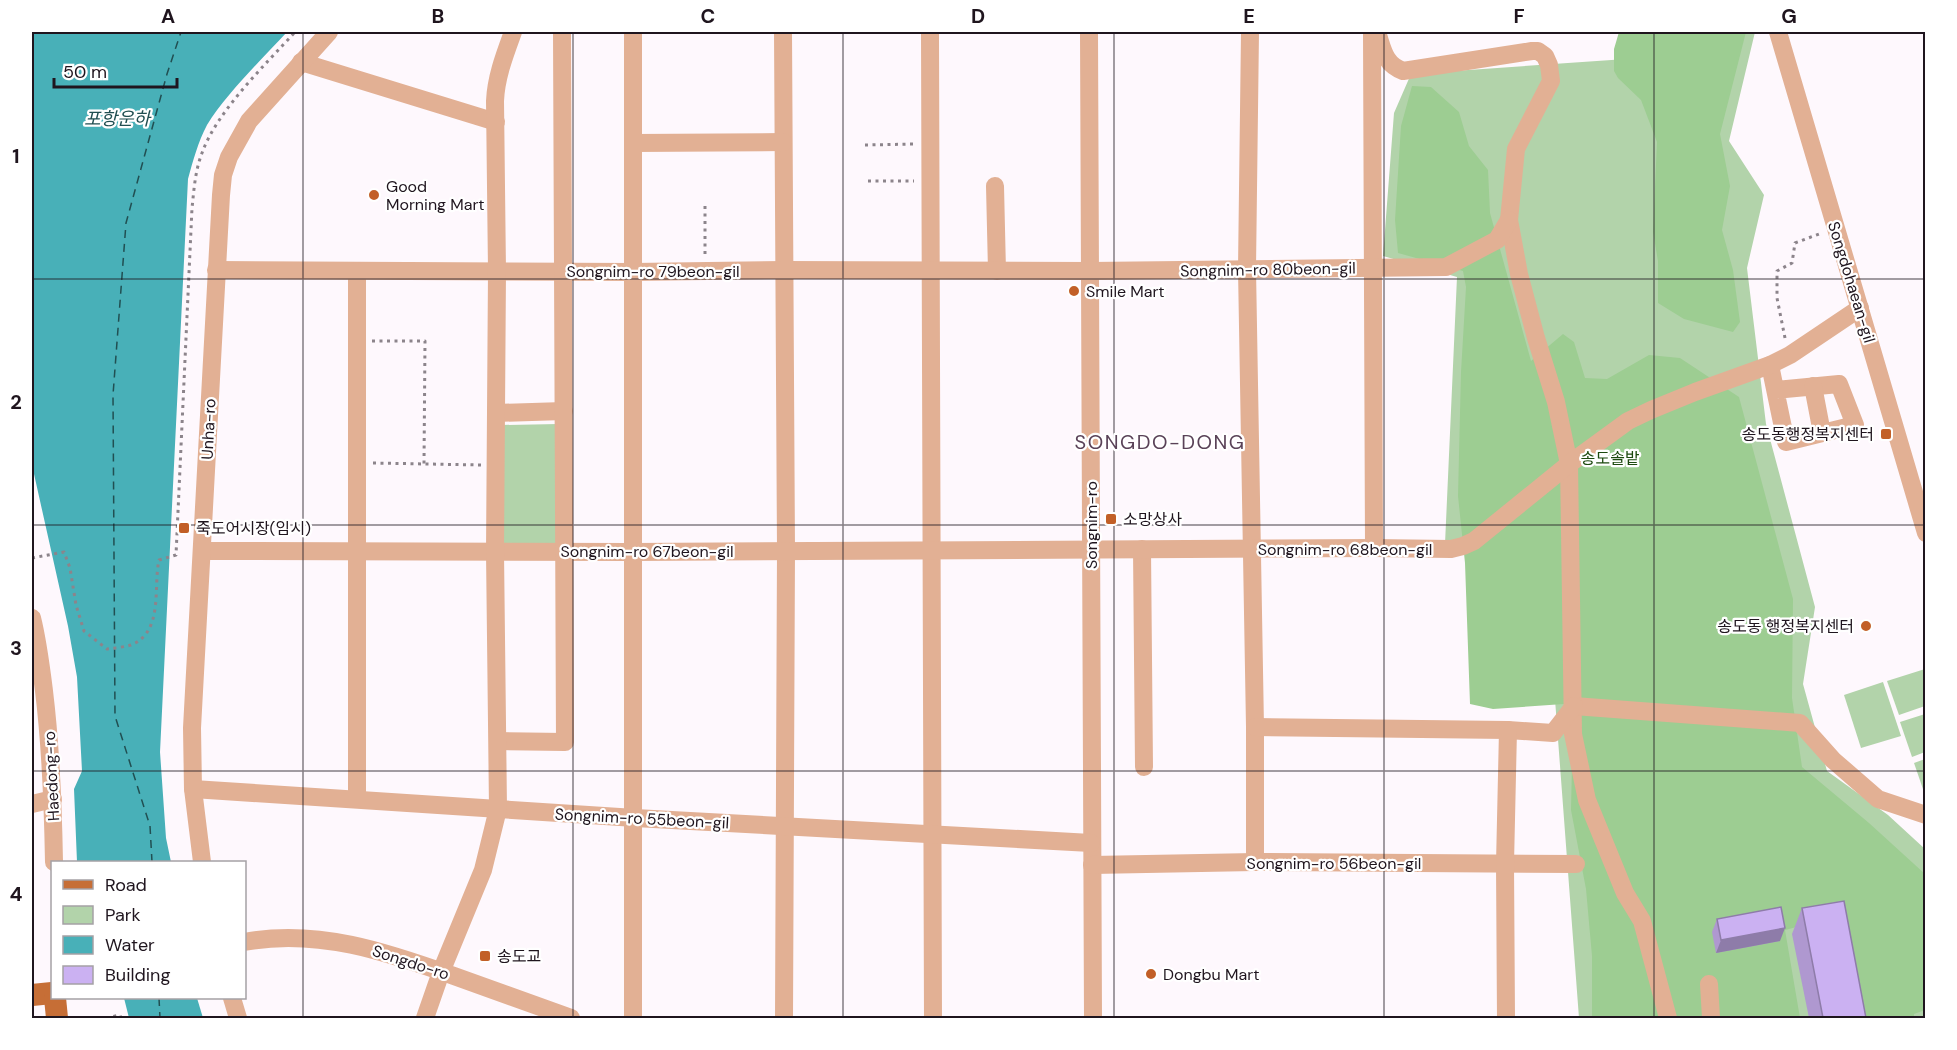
<svg xmlns="http://www.w3.org/2000/svg" width="1957" height="1050" font-family="'DM Sans','Noto Sans KR',sans-serif">
<rect width="100%" height="100%" fill="#fef8fd"/>
<g fill="#b2d3aa">
<path d="M 1623,32 L 1755,32 L 1729,141 L 1764,195 L 1747,268 L 1766,424 L 1815,607 L 1803,684 L 1827,771 L 1888,815 L 1925,849 L 1925,1018 L 1579,1018 L 1554,686 L 1475,547 L 1445,544 L 1457,277 L 1383,256 L 1394,113 L 1411,74 L 1626,59 Z"/>
<path d="M 558,424 L 558,545 L 501,544 L 501,425 Z"/>
<path d="M 1925,669 L 1925,706 L 1899,715 L 1887,681 Z"/>
<path d="M 1883,682 L 1901,736 L 1861,748 L 1844,695 Z"/>
<path d="M 1925,714 L 1925,752 L 1912,757 L 1900,722 Z"/>
<path d="M 1925,759 L 1926,759 L 1925,795 L 1914,763 Z"/>
</g>
<g fill="#9dcd92">
<path d="M 1619,32 L 1746,32 L 1720,134 L 1730,186 L 1722,230 L 1733,270 L 1740,322 L 1733,332 L 1684,319 L 1658,303 L 1658,261 L 1653,232 L 1657,142 L 1641,100 L 1618,78 L 1614,71 L 1614,49 Z"/>
<path d="M 1412,86 L 1431,87 L 1459,112 L 1469,146 L 1488,170 L 1490,213 L 1531,361 L 1563,334 L 1574,342 L 1585,378 L 1607,379 L 1649,355 L 1680,358 L 1739,397 L 1793,599 L 1792,698 L 1802,767 L 1869,823 L 1925,874 L 1925,1010 L 1914,1014 L 1914,1018 L 1860,1018 L 1839,916 L 1785,930 L 1800,1018 L 1592,1018 L 1592,956 L 1586,889 L 1571,810 L 1572,764 L 1564,704 L 1493,709 L 1470,704 L 1465,563 L 1458,496 L 1461,372 L 1466,287 L 1463,271 L 1398,253 L 1395,220 L 1401,126 Z"/>
</g>
<g fill="#48b0b8">
<path d="M 32,32 L 287,32 C 262,59 226,94 207,125 C 198,142 193,161 188,179 L 160,752 L 166,838 L 171,862 L 77,862 L 74,789 L 82,771 L 77,677 L 68,626 L 32,465 Z"/>
<path d="M 124,998 L 197,998 L 203,1018 L 129,1018 Z"/>
</g>
<g fill="none" stroke-linecap="round" stroke-linejoin="round">
<g stroke="#214f52" stroke-width="1.5" stroke-dasharray="8 6" stroke-linecap="butt">
<path d="M 152,862 L 150,826 L 115,716 L 113,395 L 126,223 L 167,74 L 181,32"/>
<path d="M 159,998 L 160,1018"/>
</g>
<g stroke="#8c848b" stroke-width="3" stroke-dasharray="3 4.5" stroke-linecap="butt">
<path d="M 865,145 L 914,144"/>
<path d="M 868,181 L 914,181"/>
<path d="M 705,254 L 705,202"/>
<path d="M 1785,338 L 1777,298 L 1777,271 L 1792,263 L 1795,243 L 1819,234"/>
<path d="M 372,341 L 425,341 L 424,464"/>
<path d="M 373,463 L 481,465"/>
<path d="M 32,558 L 64,552 L 70,568 L 76,605 L 84,631 L 107,649 C 115,648 124,647 131,645 C 164,632 153,587 159,560 L 176,555 L 192,208 C 194,190 195,171 202,153 C 217,111 265,65 295,32"/>
<path d="M 106,1018 L 120,1015 L 121,1018"/>
</g>
<g stroke="#e2b094" stroke-width="18">
<path d="M 783,32 L 786,550 L 784,1018"/>
<path d="M 930,32 L 933,1018"/>
<path d="M 1089,32 L 1093,1018"/>
<path d="M 1250,32 L 1247,269 L 1255,727 L 1255,862"/>
<path d="M 1377,32 C 1383,49 1384,64 1403,71 L 1532,51 L 1538,51 L 1545,56 L 1549,65 L 1551,81 L 1516,149 L 1509,220 L 1519,274 L 1536,338 L 1556,402 L 1569,464 L 1573,734 L 1587,800 L 1625,893 L 1642,921 L 1668,1018"/>
<path d="M 1778,32 L 1926,533"/>
<path d="M 1372,33 L 1374,548"/>
<path d="M 301,62 L 496,122"/>
<path d="M 633,143 L 783,142"/>
<path d="M 995,186 L 997,271"/>
<path d="M 216,270 L 633,272 L 784,270 L 1090,271 L 1446,267 L 1497,240 L 1509,220"/>
<path d="M 1770,365 L 1786,442 L 1855,425 L 1839,384 L 1776,390"/>
<path d="M 1813,386 L 1822,433"/>
<path d="M 496,413 L 564,411"/>
<path d="M 1142,549 L 1144,767"/>
<path d="M 203,551 L 633,552 L 1374,548 L 1451,549 L 1463,546 L 1474,541 L 1569,464 L 1628,421 L 1651,410 L 1695,392 L 1770,365 L 1790,355 L 1860,308"/>
<path d="M 32,618 C 38,642 41,667 44,691 C 51,748 53,805 54,862"/>
<path d="M 1574,706 L 1800,723 L 1833,760 L 1878,799 L 1926,815"/>
<path d="M 1255,727 L 1508,730 L 1553,733 L 1574,706"/>
<path d="M 498,741 L 565,742 L 562,32"/>
<path d="M 193,789 L 635,818 L 1091,843"/>
<path d="M 357,799 L 357,271"/>
<path d="M 32,804 L 53,799"/>
<path d="M 202,862 L 193,789 L 192,728 L 221,195 L 223,175 L 229,157 L 249,121 L 329,32"/>
<path d="M 1092,865 L 1255,862 L 1576,864"/>
<path d="M 244,942 C 317,928 387,952 454,976 C 493,990 532,1004 571,1018"/>
<path d="M 1709,984 L 1711,1018"/>
<path d="M 232,998 L 238,1018"/>
<path d="M 425,1018 L 441,972 L 483,870 L 498,809 L 495,552 L 497,271 L 495,101 C 496,77 505,54 513,32"/>
<path d="M 633,1018 L 633,32"/>
<path d="M 1506,1018 L 1505,864 L 1508,730"/>
</g>
<g stroke="#c66e36" stroke-width="22">
<path d="M 32,995 L 52,993"/>
<path d="M 55,998 L 57,1018"/>
</g>
</g>
<g fill="#af98d0">
<path d="M 1802,908 L 1866,1018 L 1809,1018 L 1792,934 Z"/>
<path d="M 1717,919 L 1780,941 L 1716,953 L 1712,932 Z"/>
</g>
<path fill="#8e7ca9" d="M 1785,928 L 1780,941 L 1716,953 L 1721,940 Z"/>
<g fill="#cbb1f2" stroke="#8e7ca9" stroke-width="1.5">
<path d="M 1844,901 L 1866,1018 L 1823,1018 L 1802,908 Z"/>
<path d="M 1781,907 L 1785,928 L 1721,940 L 1717,919 Z"/>
</g>
<path fill="none" stroke="#1f151e" stroke-width="1.5" stroke-opacity="0.55" d="M 303,32 L 303,1018M 573,32 L 573,1018M 843,32 L 843,1018M 1114,32 L 1114,1018M 1384,32 L 1384,1018M 1654,32 L 1654,1018M 32,279 L 1926,279M 32,525 L 1926,525M 32,771 L 1926,771"/>
<g fill="#c25f27" stroke="#fff" stroke-width="2">
<circle cx="374" cy="195" r="6"/>
<circle cx="1074" cy="291" r="6"/>
<rect x="1880" y="428" width="12" height="12" rx="3"/>
<rect x="1105" y="513" width="12" height="12" rx="3"/>
<rect x="178" y="522" width="12" height="12" rx="3"/>
<circle cx="1866" cy="626" r="6"/>
<rect x="479" y="950" width="12" height="12" rx="3"/>
<circle cx="1151" cy="974" r="6"/>
</g>
<g text-anchor="middle" stroke-width="4.5" stroke-linejoin="round" paint-order="stroke">
<g font-size="16" fill="#1f151e" stroke="#fff" text-anchor="start">
<text x="386" y="192">Good<tspan x="386" dy="18">Morning Mart</tspan></text>
<text x="1086" y="297">Smile Mart</text>
<text x="1874" y="440" text-anchor="end">송도동행정복지센터</text>
<text x="1123" y="525">소망상사</text>
<text x="196" y="534">죽도어시장(임시)</text>
<text x="1854" y="632" text-anchor="end">송도동 행정복지센터</text>
<text x="497" y="962">송도교</text>
<text x="1163" y="980">Dongbu Mart</text>
</g>
<g font-size="16" fill="#1f151e" stroke="#fff">
<text transform="translate(1268 269) rotate(-1)" y="6">Songnim-ro 80beon-gil</text>
<text x="653" y="277">Songnim-ro 79beon-gil</text>
<text transform="translate(1852 282) rotate(73)" y="6">Songdohaean-gil</text>
<text transform="translate(208 429) rotate(-87)" y="6">Unha-ro</text>
<text transform="translate(1091 525) rotate(-90)" y="6">Songnim-ro</text>
<text x="1345" y="555">Songnim-ro 68beon-gil</text>
<text x="647" y="557">Songnim-ro 67beon-gil</text>
<text transform="translate(51 776) rotate(-93)" y="6">Haedong-ro</text>
<text transform="translate(642 818) rotate(3)" y="6">Songnim-ro 55beon-gil</text>
<text x="1334" y="869">Songnim-ro 56beon-gil</text>
<text transform="translate(411 962) rotate(18)" y="6">Songdo-ro</text>
</g>
<g font-size="16" fill="#1d4a0f" stroke="#fff">
<text x="1610" y="464">송도솔밭</text>
</g>
<g font-size="18" font-style="italic" fill="#214f52" stroke="#fff">
<text x="117" y="125">포항운하</text>
</g>
<g font-size="20" letter-spacing="1.5" fill="#5a4258" stroke="#fff">
<text x="1160" y="449">SONGDO-DONG</text>
</g>
</g>
<rect width="1957" height="1050" fill="none" stroke="#ffffff" stroke-width="66"/>
<rect x="51" y="861" width="195" height="138" fill="#ffffff" stroke="#a5a1a5" stroke-width="1.5"/>
<rect x="63" y="880" width="30" height="9" fill="#c66e36" stroke="#a5a1a5" stroke-width="1.5"/>
<text x="105" y="891" font-size="18" fill="#1f151e">Road</text>
<rect x="63" y="906" width="30" height="18" fill="#b2d3aa" stroke="#a5a1a5" stroke-width="1.5"/>
<text x="105" y="921" font-size="18" fill="#1f151e">Park</text>
<rect x="63" y="936" width="30" height="18" fill="#48b0b8" stroke="#a5a1a5" stroke-width="1.5"/>
<text x="105" y="951" font-size="18" fill="#1f151e">Water</text>
<rect x="63" y="966" width="30" height="18" fill="#cbb1f2" stroke="#a5a1a5" stroke-width="1.5"/>
<text x="105" y="981" font-size="18" fill="#1f151e">Building</text>
<path d="M54 78v9h123v-9" fill="none" stroke="#1f151e" stroke-width="3"/>
<text x="63" y="78" font-size="18" fill="#1f151e" stroke="#ffffff" stroke-width="4.5" paint-order="stroke">50 m</text>
<rect x="33" y="33" width="1891" height="984" fill="none" stroke="#1f151e" stroke-width="2"/>
<g font-size="20" text-anchor="middle" font-weight="bold" fill="#1f151e">
<text x="168" y="23">A</text>
<text x="438" y="23">B</text>
<text x="708" y="23">C</text>
<text x="978" y="23">D</text>
<text x="1249" y="23">E</text>
<text x="1519" y="23">F</text>
<text x="1789" y="23">G</text>
<text x="16" y="163">1</text>
<text x="16" y="409">2</text>
<text x="16" y="655">3</text>
<text x="16" y="901">4</text>
</g>
</svg>
